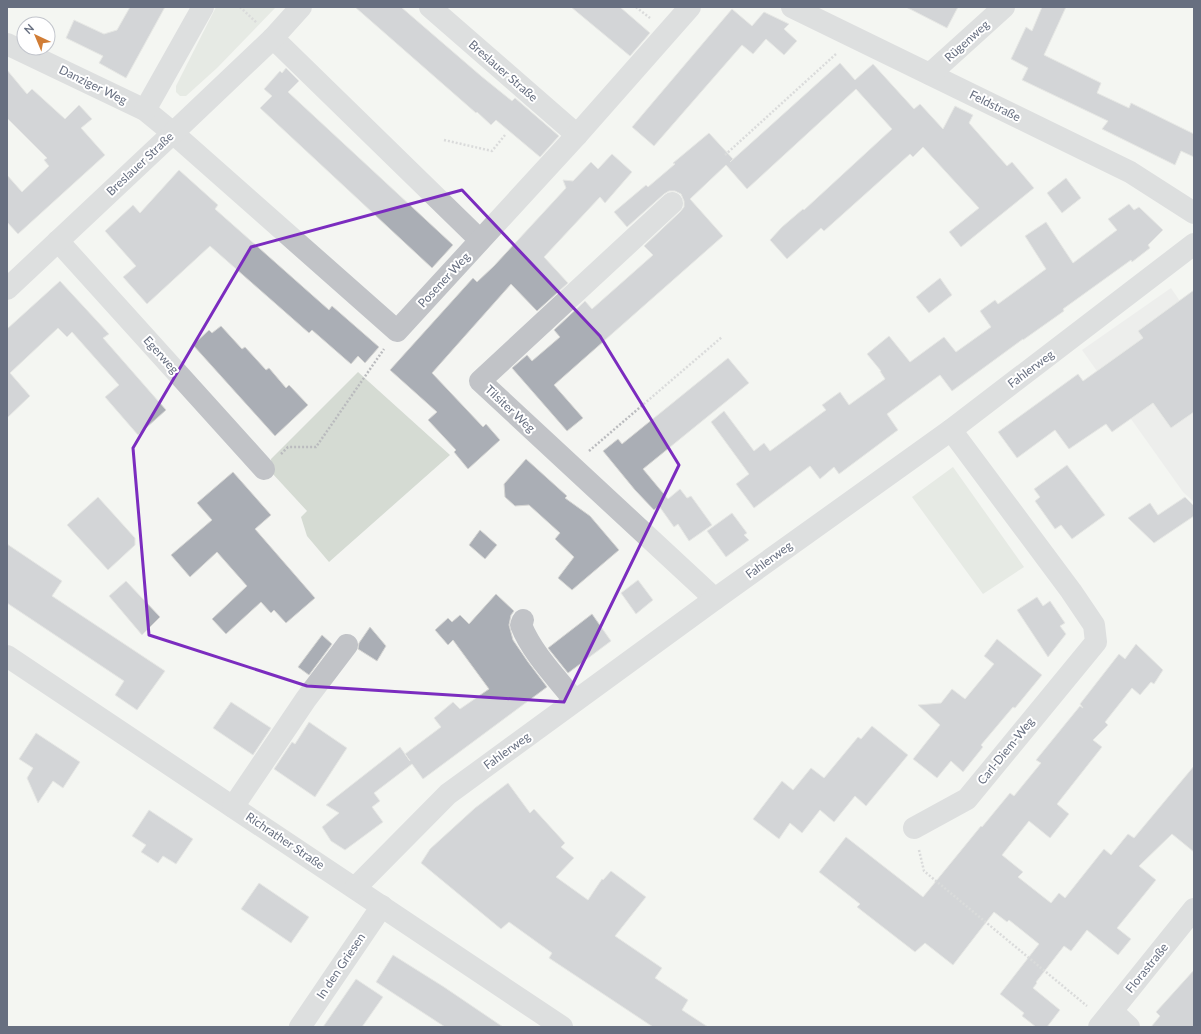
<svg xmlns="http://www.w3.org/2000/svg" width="1201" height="1034" font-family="Lato,sans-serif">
<rect width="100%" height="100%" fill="#f4f5f2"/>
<path fill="#e5e5e5" d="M 1171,288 L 1194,322 L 1194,502 L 1183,492 L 1082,350 Z"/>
<g fill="#d5dbd3">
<path d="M 216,7 L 276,7 L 217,68 L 186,96 L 180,96 L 176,92 L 176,86 Z"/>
<path d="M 358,372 L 450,455 L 329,562 L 307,536 L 301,517 L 307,511 L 272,473 L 271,459 Z"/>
<path d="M 953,467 L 1024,567 L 983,594 L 912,497 Z"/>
</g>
<g fill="#aaaeb5" stroke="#d6d6d4">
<path d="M 130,7 L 165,7 L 126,78 L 99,63 L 103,56 L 66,38 L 74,20 L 104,34 L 117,30 Z"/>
<path d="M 355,7 L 401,7 L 481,76 L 512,101 L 515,98 L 559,136 L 540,157 L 496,120 L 491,125 L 477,112 L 476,113 Z"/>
<path d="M 571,7 L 620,7 L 650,33 L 630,56 Z"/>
<path d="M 906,7 L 958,7 L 947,28 Z"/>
<path d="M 1042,7 L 1066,7 L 1044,55 L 1101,83 L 1097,93 L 1129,108 L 1131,103 L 1194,134 L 1194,157 L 1181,151 L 1175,165 L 1102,129 L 1108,121 L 1022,80 L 1028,68 L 1011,59 L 1026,27 L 1032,31 Z"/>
<path d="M 732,9 L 752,26 L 764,12 L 789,24 L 784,29 L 797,41 L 784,55 L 766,39 L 753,54 L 742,45 L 654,146 L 632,127 Z"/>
<path d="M 840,63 L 855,80 L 873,64 L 914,109 L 920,104 L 943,129 L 955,106 L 973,115 L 969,123 L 1007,166 L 1012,162 L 1034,188 L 961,247 L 949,232 L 979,208 L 923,147 L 913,157 L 910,154 L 824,231 L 821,228 L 787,259 L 770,240 L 782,227 L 803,209 L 804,210 L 892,129 L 856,89 L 747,189 L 726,165 L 690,199 L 723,236 L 554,385 L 583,418 L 567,431 L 512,368 L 527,355 L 532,361 L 560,337 L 554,330 L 585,301 L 592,309 L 653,255 L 644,246 L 680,212 L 684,207 L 684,201 L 681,194 L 675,191 L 669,191 L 664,194 L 627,227 L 614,212 L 646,185 L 648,187 L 675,164 L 673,163 L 709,133 L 733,159 L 730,162 Z"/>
<path d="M 286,68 L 299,81 L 288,92 L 453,245 L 432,268 L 260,108 L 272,96 L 264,89 L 280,71 L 282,73 Z"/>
<path d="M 7,70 L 27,94 L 32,89 L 65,119 L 79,105 L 92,119 L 81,128 L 105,155 L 18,234 L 7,222 L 7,175 L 22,192 L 49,166 L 44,160 L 47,158 L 7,118 Z"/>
<path d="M 612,154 L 632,172 L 605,203 L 600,197 L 544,257 L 568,283 L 537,311 L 511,284 L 432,373 L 483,427 L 486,424 L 500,440 L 468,469 L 454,452 L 456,450 L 428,420 L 437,412 L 390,370 L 473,278 L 477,282 L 494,266 L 566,188 L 563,180 L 573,181 L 591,162 L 598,169 Z"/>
<path d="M 179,170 L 218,205 L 215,209 L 329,310 L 332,306 L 379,347 L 365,363 L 358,356 L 351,364 L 312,330 L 309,333 L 210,246 L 147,304 L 123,277 L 136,266 L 105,231 L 133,205 L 140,213 Z"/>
<path d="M 1066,178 L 1081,198 L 1062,213 L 1047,193 Z"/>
<path d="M 1129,204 L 1134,210 L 1139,207 L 1163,230 L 1148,245 L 1150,248 L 1132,262 L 1131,260 L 1063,309 L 1064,311 L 1023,340 L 1023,339 L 952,391 L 940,375 L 887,414 L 898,430 L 839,474 L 834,467 L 820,479 L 810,466 L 754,508 L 736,484 L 749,474 L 711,422 L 724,411 L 754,451 L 764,443 L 770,451 L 826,410 L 822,405 L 840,392 L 849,405 L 885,379 L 880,371 L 881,371 L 867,354 L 889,336 L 910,362 L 944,337 L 956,352 L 991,327 L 980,311 L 995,300 L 998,304 L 1046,269 L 1025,236 L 1046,222 L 1073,263 L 1117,230 L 1108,219 Z"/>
<path d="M 940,278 L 952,295 L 929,313 L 916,297 Z"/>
<path d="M 60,281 L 109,334 L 103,338 L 166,410 L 138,435 L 105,397 L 119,385 L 72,332 L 67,337 L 58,328 L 10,373 L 30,396 L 7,418 L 7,329 Z"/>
<path d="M 1194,290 L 1194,412 L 1171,428 L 1153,403 L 1112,432 L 1106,424 L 1069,449 L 1055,430 L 1017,458 L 998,432 L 1078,374 L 1083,381 L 1143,338 L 1138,331 Z"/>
<path d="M 221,326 L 242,349 L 245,347 L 266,370 L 269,368 L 286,388 L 289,385 L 308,405 L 275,436 L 193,345 L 209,330 L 212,333 Z"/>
<path d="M 728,358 L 749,383 L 643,469 L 668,499 L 680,489 L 687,498 L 691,496 L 712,525 L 689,541 L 678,524 L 674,527 L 659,506 L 654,510 L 635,490 L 603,451 L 618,439 L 622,444 Z"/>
<path d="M 526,459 L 567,496 L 565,498 L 590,516 L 619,550 L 572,590 L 558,578 L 574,557 L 555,539 L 560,533 L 529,505 L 515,506 L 505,497 L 504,484 Z"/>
<path d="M 1067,465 L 1105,515 L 1072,539 L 1061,525 L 1055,529 L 1035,501 L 1040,497 L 1034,489 Z"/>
<path d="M 233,472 L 271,515 L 255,529 L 315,598 L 286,623 L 274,610 L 271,613 L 261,602 L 226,634 L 212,619 L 247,586 L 217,552 L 190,577 L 171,555 L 212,520 L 197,503 Z"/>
<path d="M 98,497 L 135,538 L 135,545 L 108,570 L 67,525 Z"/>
<path d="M 1185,497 L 1194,506 L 1194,516 L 1154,543 L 1128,518 L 1150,503 L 1158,515 Z"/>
<path d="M 732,513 L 747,533 L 744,535 L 749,540 L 726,557 L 707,531 Z"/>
<path d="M 480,530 L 497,545 L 485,559 L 469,545 Z"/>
<path d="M 7,544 L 62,581 L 52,596 L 165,671 L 137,710 L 115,695 L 124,681 L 7,603 Z"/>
<path d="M 638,580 L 653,600 L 636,614 L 621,593 Z"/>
<path d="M 126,581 L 160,617 L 142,635 L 109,596 Z"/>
<path d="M 496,594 L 514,611 L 511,615 L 509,625 L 513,640 L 528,662 L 547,687 L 423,779 L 412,764 L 374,793 L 380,801 L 372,807 L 383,822 L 345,850 L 331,841 L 322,827 L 339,813 L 326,805 L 400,747 L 410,761 L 405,754 L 441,727 L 434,718 L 453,702 L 460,709 L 489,689 L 453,640 L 448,645 L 435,630 L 448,618 L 452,622 L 460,615 L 469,624 Z"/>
<path d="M 1037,597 L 1043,606 L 1050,601 L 1065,623 L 1060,626 L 1066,634 L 1048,657 L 1017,610 Z"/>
<path d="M 592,614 L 611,641 L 568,673 L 548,648 Z"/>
<path d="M 370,627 L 386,646 L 377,661 L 358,649 L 359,643 Z"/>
<path d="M 322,635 L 332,644 L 309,675 L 298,667 Z"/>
<path d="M 997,639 L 1042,675 L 1015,708 L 1013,707 L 981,745 L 983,747 L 963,772 L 951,761 L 937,778 L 913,759 L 940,725 L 918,705 L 941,703 L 952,689 L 965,699 L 994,664 L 984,656 Z"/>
<path d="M 1136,644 L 1163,670 L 1154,684 L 1151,682 L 1140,695 L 1132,688 L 1105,722 L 1108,725 L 1093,740 L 1102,747 L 1057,804 L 1069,814 L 1050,838 L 1029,821 L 1002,855 L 1023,872 L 1018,877 L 1051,903 L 1059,893 L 1065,898 L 1104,849 L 1111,855 L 1128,834 L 1134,838 L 1194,766 L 1194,852 L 1172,834 L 1139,866 L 1156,880 L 1117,928 L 1131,939 L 1118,955 L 1087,930 L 1071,951 L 1064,946 L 1036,982 L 1037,983 L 1033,988 L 1060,1010 L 1047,1027 L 1036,1027 L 1022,1016 L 1024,1013 L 1000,994 L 1039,944 L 1009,920 L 1007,922 L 994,912 L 953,965 L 925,943 L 915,952 L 857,907 L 860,904 L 819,872 L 846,837 L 923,897 L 981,826 L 982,827 L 1010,793 L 1014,796 L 1041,763 L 1036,760 L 1080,706 L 1083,708 L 1080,704 L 1119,654 L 1125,659 Z"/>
<path d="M 231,702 L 271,728 L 253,755 L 213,728 Z"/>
<path d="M 309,722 L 347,748 L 315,797 L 274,769 L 292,742 L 295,744 Z"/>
<path d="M 872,726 L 908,755 L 866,806 L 855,796 L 834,822 L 820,810 L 802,833 L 790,823 L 779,839 L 753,819 L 782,781 L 793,790 L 811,768 L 824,778 L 858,737 L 861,739 Z"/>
<path d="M 36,733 L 80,762 L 63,788 L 53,781 L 38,803 L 27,778 L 33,768 L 19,759 Z"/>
<path d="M 508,783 L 530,813 L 534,809 L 565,843 L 561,847 L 574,858 L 556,877 L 588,900 L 602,879 L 603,880 L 611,871 L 646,897 L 615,936 L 662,968 L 655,978 L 688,1000 L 682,1010 L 708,1027 L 653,1027 L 549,958 L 552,953 L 509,922 L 501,929 L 421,863 L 430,849 L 475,808 Z"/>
<path d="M 149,810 L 193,839 L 176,864 L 163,856 L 158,863 L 141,852 L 146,845 L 132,836 Z"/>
<path d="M 259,883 L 309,917 L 291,943 L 241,909 Z"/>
<path d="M 393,955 L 444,987 L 503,1027 L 445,1027 L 376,982 Z"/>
<path d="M 1194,970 L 1194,1027 L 1151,1027 L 1160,1016 L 1156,1012 Z"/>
<path d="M 356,979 L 383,997 L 362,1027 L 323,1027 Z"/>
</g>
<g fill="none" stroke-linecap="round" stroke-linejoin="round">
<g stroke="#babbbe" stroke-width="2.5" stroke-dasharray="2 2" stroke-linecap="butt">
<path d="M 240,7 L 257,23"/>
<path d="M 636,7 L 650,18"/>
<path d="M 444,140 L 492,151 L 505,135"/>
<path d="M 725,155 L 836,54"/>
<path d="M 589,451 L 722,337"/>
<path d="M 281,454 L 288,447 L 316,447 L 384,349"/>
<path d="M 919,850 L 924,871 L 1087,1006"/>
</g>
<g stroke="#c1c3c7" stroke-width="22">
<path d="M 430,7 L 577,135"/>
<path d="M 792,7 L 1130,172 L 1194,213"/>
<path d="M 273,38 L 480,240"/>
<path d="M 7,44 L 145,110 L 173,133 L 397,331 L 577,135 L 690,7"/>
<path d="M 930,74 L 1004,7"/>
<path d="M 145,110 L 203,7"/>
<path d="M 672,203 L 480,381 L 715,599"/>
<path d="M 58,241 L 264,469"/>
<path d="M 7,289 L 173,133 L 273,38 L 301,7"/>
<path d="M 523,620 L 521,625 C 532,653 556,677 575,701"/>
<path d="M 7,656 L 562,1027"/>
<path d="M 233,807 L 306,699 L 347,645"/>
<path d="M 914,828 L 967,799 L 1096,642 L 1094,625 L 1071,591 L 951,430"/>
<path d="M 355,888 L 448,794 L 715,599 L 951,430 L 1194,244"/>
<path d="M 1112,1011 L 1129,1027"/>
<path d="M 300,1027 L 382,906"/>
<path d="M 1099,1027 L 1194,909"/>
</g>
</g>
<path d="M0 0H1201V1034H0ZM 462,190 L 600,336 L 679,465 L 564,702 L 307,686 L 149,635 L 133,448 L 251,247 Z" fill="#f4f5f2" fill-opacity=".55" fill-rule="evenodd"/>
<path fill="none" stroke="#7b2cbf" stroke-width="3" stroke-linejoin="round" d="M 462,190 L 600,336 L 679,465 L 564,702 L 307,686 L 149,635 L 133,448 L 251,247 Z"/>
<g text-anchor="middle" stroke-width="4" stroke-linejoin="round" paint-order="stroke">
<g font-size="12" fill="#676f80" stroke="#fff">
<text transform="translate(967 41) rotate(-42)" y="4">Rügenweg</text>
<text transform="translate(503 71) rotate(41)" y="4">Breslauer Straße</text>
<text transform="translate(93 85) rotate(26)" y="4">Danziger Weg</text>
<text transform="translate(995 106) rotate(26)" y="4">Feldstraße</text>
<text transform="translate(140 164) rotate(-43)" y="4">Breslauer Straße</text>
<text transform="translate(444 280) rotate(-47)" y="4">Posener Weg</text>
<text transform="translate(161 355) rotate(48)" y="4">Egerweg</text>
<text transform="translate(1031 369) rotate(-37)" y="4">Fahlerweg</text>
<text transform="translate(510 409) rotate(43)" y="4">Tilsiter Weg</text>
<text transform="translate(769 560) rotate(-36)" y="4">Fahlerweg</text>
<text transform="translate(507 751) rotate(-36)" y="4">Fahlerweg</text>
<text transform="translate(1006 751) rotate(-51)" y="4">Carl-Diem-Weg</text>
<text transform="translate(285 841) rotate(34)" y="4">Richrather Straße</text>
<text transform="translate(341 966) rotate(-56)" y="4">In den Griesen</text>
<text transform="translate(1147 968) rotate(-51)" y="4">Florastraße</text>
</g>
</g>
<rect width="1201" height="1034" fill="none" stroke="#676f80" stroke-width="16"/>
<g transform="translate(36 36) rotate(316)"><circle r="19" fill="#ffffff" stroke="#c2c5cc"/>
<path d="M0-3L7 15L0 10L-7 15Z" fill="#d17d35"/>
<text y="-6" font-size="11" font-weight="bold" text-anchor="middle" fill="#676f80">N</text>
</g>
</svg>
